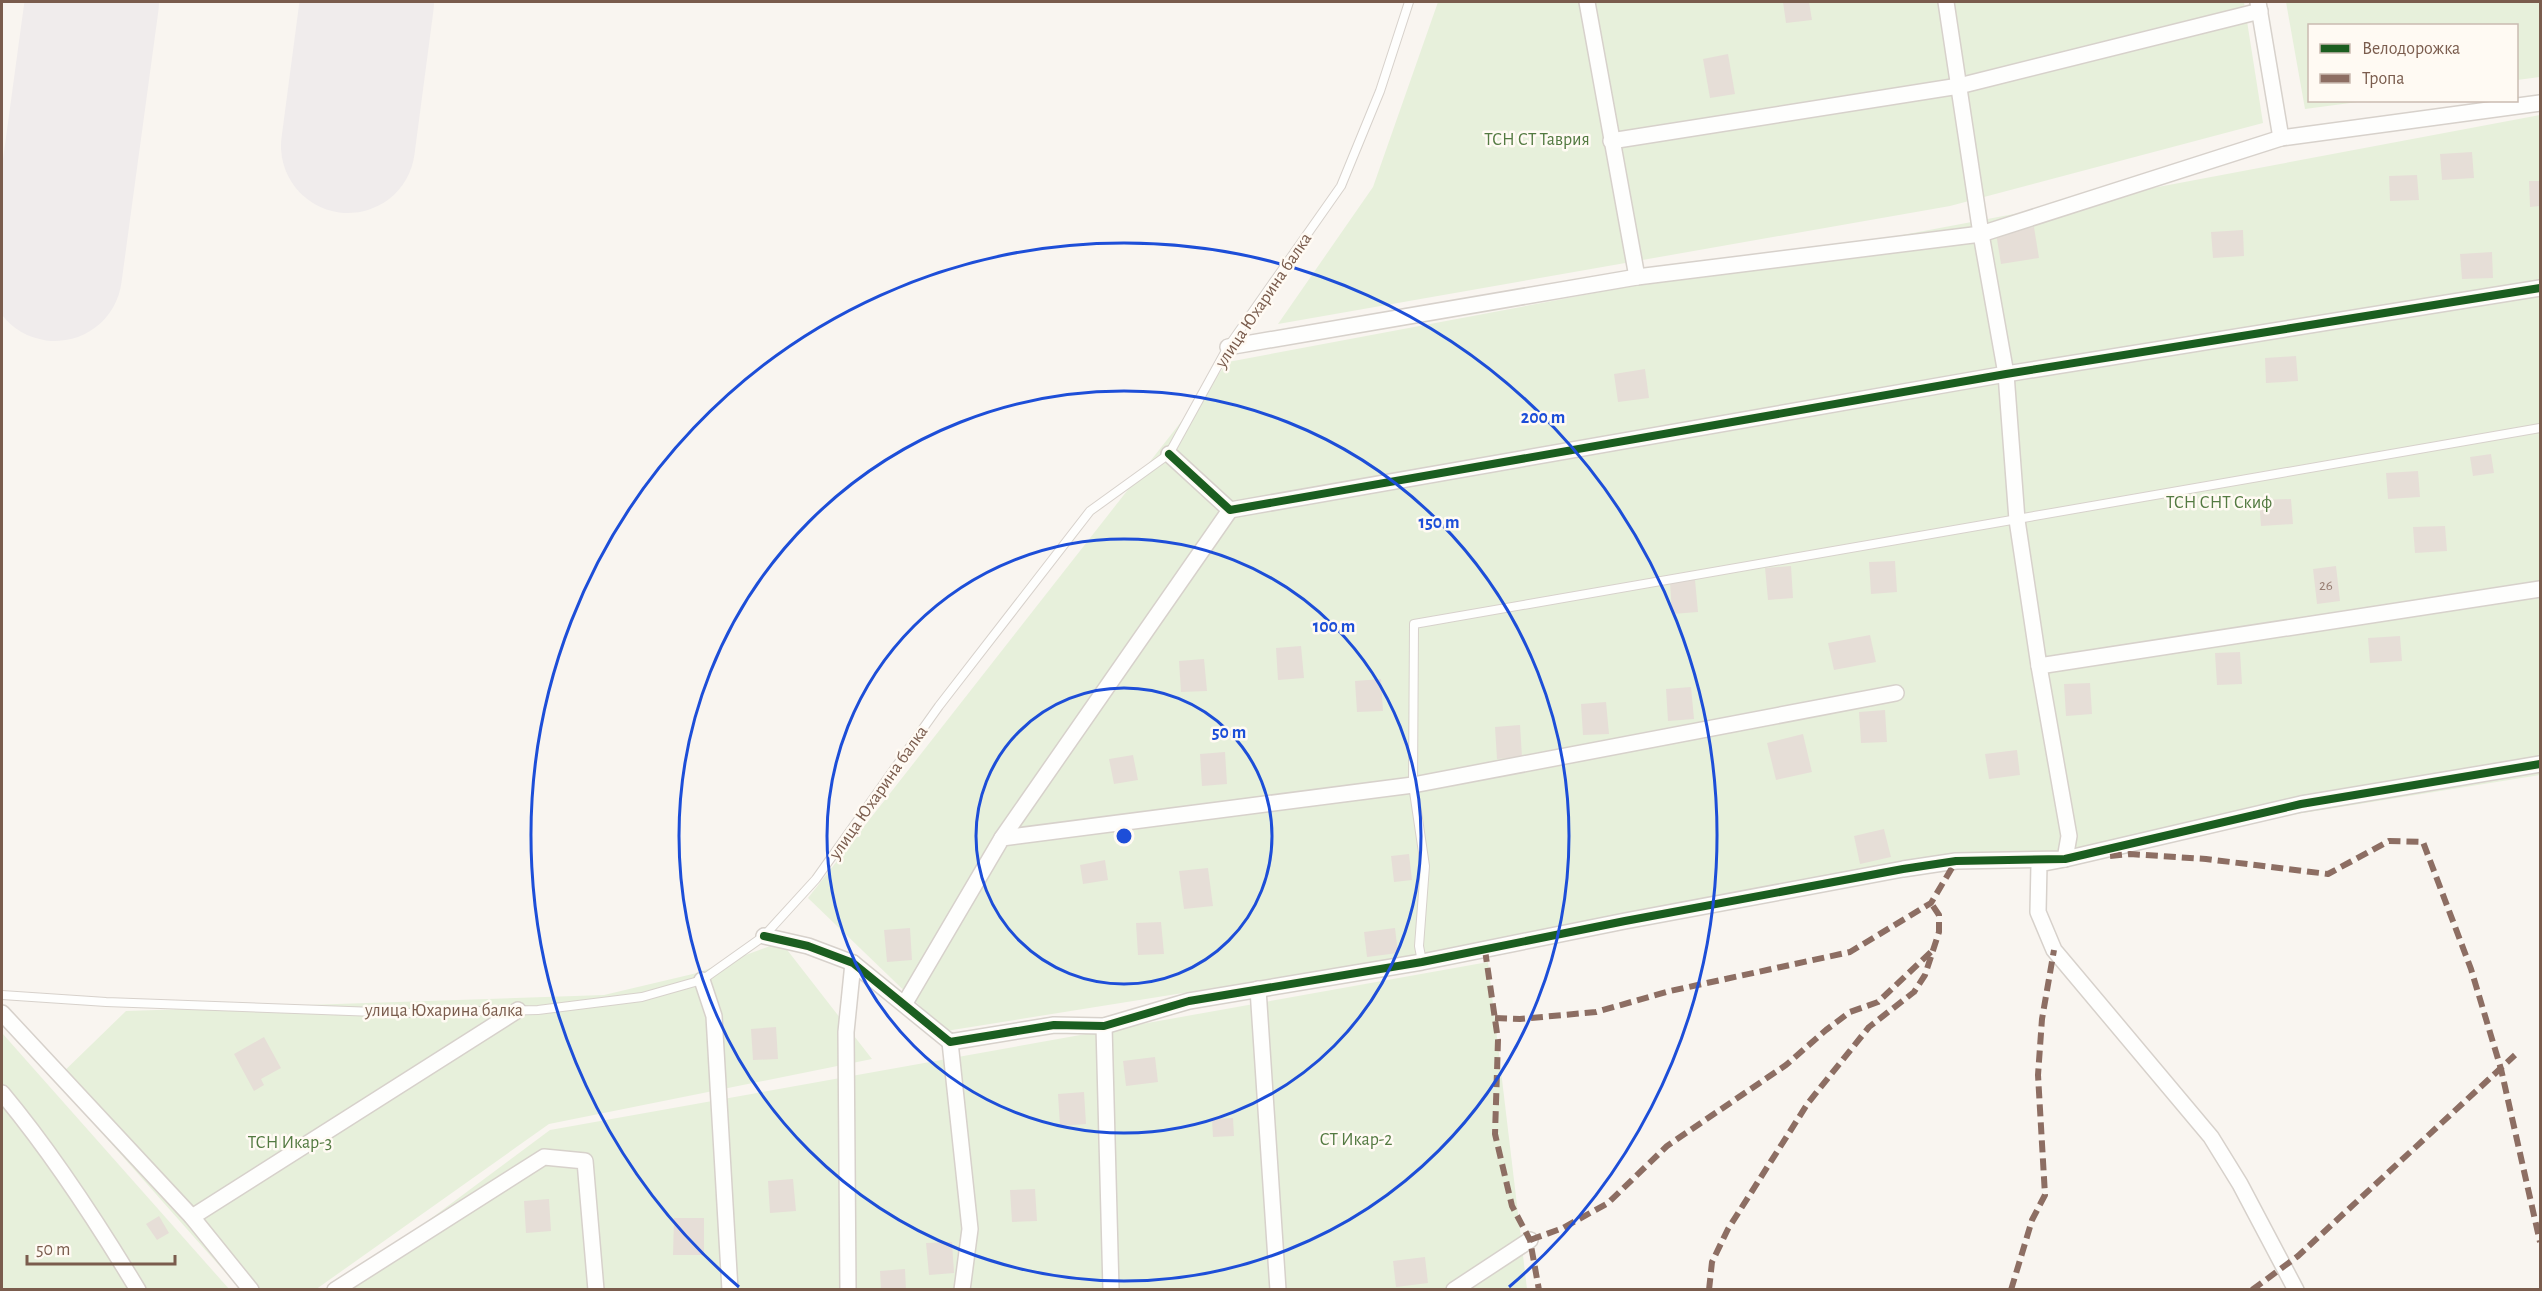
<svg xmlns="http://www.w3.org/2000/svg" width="2542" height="1291" font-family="'Alegreya Sans',sans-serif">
<rect width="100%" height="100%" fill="#f9f5f0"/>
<g fill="#e7f0db">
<path d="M 1438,2 L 2244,2 L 2263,123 L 1950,206 L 1278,324 L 1373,187 Z"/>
<path d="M 2286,2 L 2540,2 L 2540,77 L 2517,80 L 2516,26 L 2310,26 L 2310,100 L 2365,101 L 2305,109 Z"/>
<path d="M 2540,115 L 2540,775 L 946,1031 L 808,898 L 1228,362 Z"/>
<path d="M 781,942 L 872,1059 L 549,1124 L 315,1290 L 240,1289 L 55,1080 L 126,1011 L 604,995 L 697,973 Z"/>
<path d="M 1488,962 L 1527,1289 L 335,1290 L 550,1130 Z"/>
<path d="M 2,1033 L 229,1289 L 2,1289 Z"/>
</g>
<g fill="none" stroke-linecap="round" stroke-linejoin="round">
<g stroke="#f0ecec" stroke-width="134">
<path d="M 348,146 L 367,2"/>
<path d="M 55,274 L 92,2"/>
</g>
</g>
<g fill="#e6ded7">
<path d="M 1783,2 L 1809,2 L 1812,20 L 1786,23 Z"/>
<path d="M 1728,54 L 1735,94 L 1710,98 L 1703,59 Z"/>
<path d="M 2472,152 L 2474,178 L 2442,180 L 2440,154 Z"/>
<path d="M 2417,175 L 2419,200 L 2390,201 L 2389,176 Z"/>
<path d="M 2529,181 L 2540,181 L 2540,206 L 2530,207 Z"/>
<path d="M 2034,227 L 2039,258 L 2001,264 L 1996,233 Z"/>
<path d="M 2243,230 L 2244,256 L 2213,258 L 2211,232 Z"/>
<path d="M 2492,252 L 2493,278 L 2462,279 L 2460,254 Z"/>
<path d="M 2296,356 L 2298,381 L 2266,383 L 2265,358 Z"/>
<path d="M 1645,369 L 1649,398 L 1618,402 L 1614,374 Z"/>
<path d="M 2491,454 L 2494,473 L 2473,476 L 2470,457 Z"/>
<path d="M 2418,471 L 2420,497 L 2388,499 L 2386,473 Z"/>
<path d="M 2291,499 L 2293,524 L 2261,526 L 2259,500 Z"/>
<path d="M 2445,526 L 2447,551 L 2415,553 L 2413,527 Z"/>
<path d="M 1895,561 L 1897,592 L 1871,594 L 1869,562 Z"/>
<path d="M 1791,566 L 1793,598 L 1768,600 L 1765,568 Z"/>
<path d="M 2336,566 L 2340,601 L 2317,604 L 2313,569 Z"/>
<path d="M 1695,580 L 1698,612 L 1672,614 L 1670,582 Z"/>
<path d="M 1870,635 L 1876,662 L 1834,670 L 1828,643 Z"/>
<path d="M 2400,636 L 2402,661 L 2370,663 L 2368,638 Z"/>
<path d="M 1301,646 L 1304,678 L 1278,680 L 1276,648 Z"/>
<path d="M 2240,652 L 2242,684 L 2217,685 L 2215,653 Z"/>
<path d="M 1204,659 L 1207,691 L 1181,692 L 1179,661 Z"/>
<path d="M 1381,679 L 1383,711 L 1357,712 L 1355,681 Z"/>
<path d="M 2090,683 L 2092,714 L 2066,716 L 2064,684 Z"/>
<path d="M 1691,687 L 1694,719 L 1668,721 L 1666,689 Z"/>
<path d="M 1606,702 L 1609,734 L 1583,735 L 1581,704 Z"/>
<path d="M 1885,710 L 1887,742 L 1861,743 L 1859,712 Z"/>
<path d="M 1520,725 L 1522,757 L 1497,759 L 1495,727 Z"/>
<path d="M 1803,734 L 1812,772 L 1776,780 L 1767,743 Z"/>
<path d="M 2017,750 L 2020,775 L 1989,779 L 1985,754 Z"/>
<path d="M 1225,752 L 1227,784 L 1202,786 L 1200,754 Z"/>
<path d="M 1133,755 L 1138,780 L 1114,784 L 1109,759 Z"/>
<path d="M 1884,829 L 1891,857 L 1860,864 L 1854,836 Z"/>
<path d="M 1409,854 L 1412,880 L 1394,882 L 1391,856 Z"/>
<path d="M 1105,860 L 1108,880 L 1083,884 L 1080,865 Z"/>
<path d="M 1208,868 L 1213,906 L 1184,909 L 1179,871 Z"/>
<path d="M 1161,922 L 1164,954 L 1138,955 L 1136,923 Z"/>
<path d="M 910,928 L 912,960 L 887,962 L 884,930 Z"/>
<path d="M 1395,928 L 1398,953 L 1367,957 L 1364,932 Z"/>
<path d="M 776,1027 L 778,1059 L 753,1060 L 751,1029 Z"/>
<path d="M 264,1037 L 281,1068 L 261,1079 L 264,1085 L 254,1091 L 234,1054 Z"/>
<path d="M 1155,1057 L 1158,1082 L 1126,1086 L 1123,1061 Z"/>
<path d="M 1084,1092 L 1086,1124 L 1060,1126 L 1058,1094 Z"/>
<path d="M 1233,1118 L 1234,1136 L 1213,1137 L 1212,1119 Z"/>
<path d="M 793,1179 L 796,1211 L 770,1213 L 768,1181 Z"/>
<path d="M 1035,1189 L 1037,1221 L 1012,1222 L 1010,1190 Z"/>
<path d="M 549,1199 L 551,1231 L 526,1233 L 524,1201 Z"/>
<path d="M 159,1216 L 169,1233 L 157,1240 L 146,1224 Z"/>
<path d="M 674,1218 L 704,1218 L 704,1255 L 673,1255 Z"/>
<path d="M 952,1242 L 954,1273 L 929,1275 L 926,1243 Z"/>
<path d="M 1425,1257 L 1428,1283 L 1396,1287 L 1393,1261 Z"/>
<path d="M 905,1269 L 906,1290 L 881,1290 L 880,1271 Z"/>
</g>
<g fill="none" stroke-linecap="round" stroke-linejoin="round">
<g stroke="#d7d1cb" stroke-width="10">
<g id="lane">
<path d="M 1422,962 L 1419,946 L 1425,866 L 1413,785 L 1414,624 L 2540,428"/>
<path d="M 2,995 L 106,1002 L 403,1013 L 538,1010 L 642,997 L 702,980 L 764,936 L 816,879 L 939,706 L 1090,511 L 1169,454 L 1228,347 L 1341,186 L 1380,91 L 1409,2"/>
</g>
</g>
<g stroke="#d7d1cb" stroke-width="18">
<g id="street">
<path d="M 1587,2 L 1637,277"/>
<path d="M 1946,2 L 1981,234 L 2006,374 L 2017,520 L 2039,666 L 2069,836 L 2065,859 L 2039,864 L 2038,912 L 2054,950 L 2211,1137 L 2240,1184 L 2296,1290"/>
<path d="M 2258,2 L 2281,138"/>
<path d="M 1611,141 L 1959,86 L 2260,11"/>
<path d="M 1228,347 L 1637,277 L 1981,234 L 2281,138 L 2540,103"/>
<path d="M 1169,454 L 1230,510 L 2006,374 L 2540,288"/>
<path d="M 2039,666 L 2540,589"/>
<path d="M 1002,838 L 1230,510"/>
<path d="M 764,936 L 808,946 L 853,963 L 950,1042 L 1054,1025 L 1104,1026 L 1189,1001 L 1422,962 L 1625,921 L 1903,869 L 1956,861 L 2065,859 L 2301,804 L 2540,764"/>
<path d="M 702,980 L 714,1016 L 730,1290"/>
<path d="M 1258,989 L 1278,1290"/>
<path d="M 905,1003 L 1002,838 L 1413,785 L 1896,693"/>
<path d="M 2,1013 L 192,1217 L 251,1290"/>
<path d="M 1104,1026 L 1111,1290"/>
<path d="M 950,1042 L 970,1229 L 962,1290"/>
<path d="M 2,1093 C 53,1154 97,1222 138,1290"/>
<path d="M 192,1217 L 518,1010"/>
<path d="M 335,1290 L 544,1157 L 585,1161 L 596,1290"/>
<path d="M 848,1290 L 846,1032 L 853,963"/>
<path d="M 1454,1290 L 1530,1240"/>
</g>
</g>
<use href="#lane" stroke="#fefefd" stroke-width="8"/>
<use href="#street" stroke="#fefefd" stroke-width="15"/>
<g stroke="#8d6e63" stroke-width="6" stroke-dasharray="12 6" stroke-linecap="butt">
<path d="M 2110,856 L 2130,854 L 2206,859 L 2328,874 L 2389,841 L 2423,842 L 2471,969 L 2501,1069 L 2540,1242"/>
<path d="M 1485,950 L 1498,1040 L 1495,1134 L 1512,1206 L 1530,1240 L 1539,1290"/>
<path d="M 1495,1018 L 1520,1019 L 1596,1012 L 1670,991 L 1850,952 L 1931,903 L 1956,861"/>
<path d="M 1530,1240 L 1563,1228 L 1608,1203 L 1667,1146 L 1786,1065 L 1826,1030 L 1850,1012 L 1878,1002 L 1933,950"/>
<path d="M 1709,1290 L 1712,1262 L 1728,1229 L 1808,1103 L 1869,1027 L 1914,992 L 1925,975 L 1939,932 L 1939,915 L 1931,903"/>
<path d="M 2011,1290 L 2032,1220 L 2045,1195 L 2038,1075 L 2042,1019 L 2054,950"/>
<path d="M 2252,1290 L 2298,1256 L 2515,1055"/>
</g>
<g stroke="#fffaf3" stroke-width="11">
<g id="cycleway">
<path d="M 1169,454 L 1230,510 L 2006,374 L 2540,288"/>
<path d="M 764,936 L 808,946 L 853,963 L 950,1042 L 1054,1025 L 1104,1026 L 1189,1001 L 1422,962 L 1625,921 L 1903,869 L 1956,861 L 2065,859 L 2301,804 L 2540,764"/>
</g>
</g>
<use href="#cycleway" stroke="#1b5e20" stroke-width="8"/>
</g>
<g fill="none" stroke="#1d4ed8" stroke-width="3">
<circle cx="1124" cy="836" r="148"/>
<circle cx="1124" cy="836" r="297"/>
<circle cx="1124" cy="836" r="445"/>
<path d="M739 1287A593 593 0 1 1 1509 1287"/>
</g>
<g text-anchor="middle" stroke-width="5" stroke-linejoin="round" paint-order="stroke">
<g font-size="15" fill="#977e72">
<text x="2326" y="590">26</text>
</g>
<g font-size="18" fill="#537a41" stroke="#fffaf3">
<text x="1537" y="145">ТСН СТ Таврия</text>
<text x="2219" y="508">ТСН СНТ Скиф</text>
<text x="1356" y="1145">СТ Икар-2</text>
<text x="290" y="1148">ТСН Икар-3</text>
</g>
<g font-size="18" fill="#7a5c4d" stroke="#fffaf3">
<text transform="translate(1263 300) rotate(-56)" y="6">улица Юхарина балка</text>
<text transform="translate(878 792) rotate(-55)" y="6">улица Юхарина балка</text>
<text x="444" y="1016">улица Юхарина балка</text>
</g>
</g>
<circle cx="1124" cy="836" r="9" fill="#1d4ed8" stroke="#fffaf3" stroke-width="3"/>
<g font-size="18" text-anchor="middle" font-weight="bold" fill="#1d4ed8" stroke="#fffaf3" stroke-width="5" stroke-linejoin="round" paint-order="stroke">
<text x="1543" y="423">200 m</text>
<text x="1439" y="528">150 m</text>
<text x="1334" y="632">100 m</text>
<text x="1229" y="738">50 m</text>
</g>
<rect width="2542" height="1291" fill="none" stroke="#7a5c4d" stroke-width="6"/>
<rect x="2308" y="24" width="210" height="78" fill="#fffaf3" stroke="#cabbb1" stroke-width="1.5"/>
<rect x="2320" y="44" width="30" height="9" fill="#1b5e20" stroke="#cabbb1" stroke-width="1.5"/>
<text x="2362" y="54" font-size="18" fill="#7a5c4d">Велодорожка</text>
<rect x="2320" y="74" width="30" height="9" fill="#8d6e63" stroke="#cabbb1" stroke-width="1.5"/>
<text x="2362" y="84" font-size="18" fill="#7a5c4d">Тропа</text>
<path d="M27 1255v9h148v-9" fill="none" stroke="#7a5c4d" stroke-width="3"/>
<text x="36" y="1255" font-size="18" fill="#7a5c4d" stroke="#fffaf3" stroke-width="4.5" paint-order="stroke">50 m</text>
</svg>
